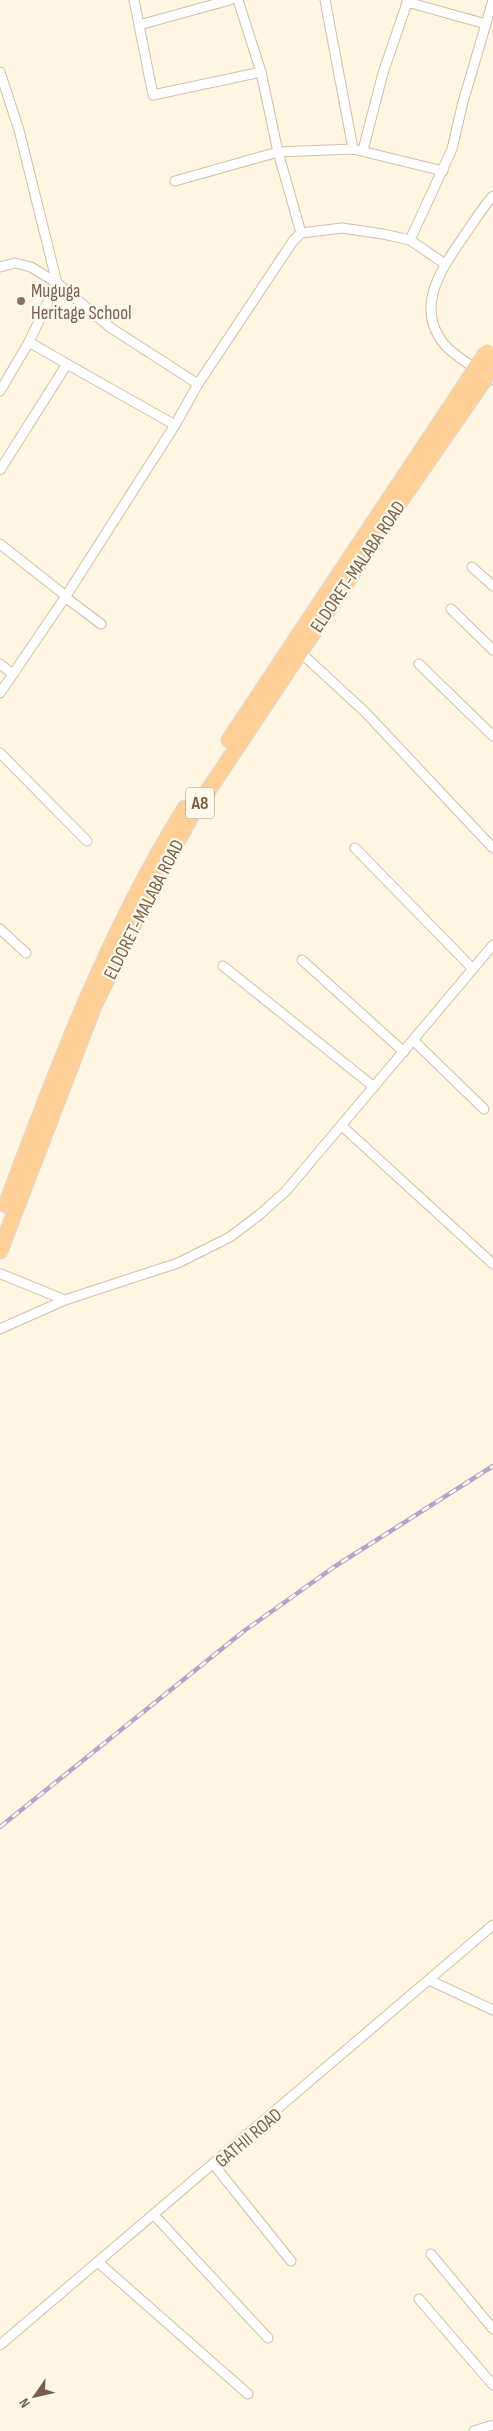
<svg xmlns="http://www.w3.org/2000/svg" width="493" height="2431" font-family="'Sofia Sans Condensed',sans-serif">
<rect width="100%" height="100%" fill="#fef6e3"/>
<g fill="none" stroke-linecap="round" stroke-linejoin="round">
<g stroke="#d0bea9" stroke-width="11">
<g id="minor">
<path d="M 134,0 L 153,95 L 261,72"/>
<path d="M 238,0 L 261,72 L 278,152 L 301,233"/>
<path d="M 325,0 L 353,149"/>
<path d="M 407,2 L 486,24"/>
<path d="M 139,25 L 230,0"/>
<path d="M 0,72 L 19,130 L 57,283 L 29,342 L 0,391"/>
<path d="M 363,150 L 383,73 L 408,0"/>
<path d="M 175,181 L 278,152 L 353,149 L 443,171"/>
<path d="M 493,196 C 482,208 473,223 464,236 C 442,268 414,307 444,344 C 454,356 479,371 493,380"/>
<path d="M 410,240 L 452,149 L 463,102 L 493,0"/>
<path d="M 0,267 L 15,263 L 31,267 L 57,283 L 111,328 L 198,384"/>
<path d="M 29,342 L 67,364"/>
<path d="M 0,470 L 67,364 L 175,425"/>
<path d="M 0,544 L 66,596"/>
<path d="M 472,567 L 493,586"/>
<path d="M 65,597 L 101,624"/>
<path d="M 451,609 L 493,650"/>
<path d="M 300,652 L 365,712 L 493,848"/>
<path d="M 0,664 L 13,674 L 66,596 L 175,425 L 198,384 L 293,241 L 301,233 L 342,228 L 383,234 L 410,240 L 445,264"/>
<path d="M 419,664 L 493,736"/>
<path d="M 0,693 L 13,674"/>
<path d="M 0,753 L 87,841"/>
<path d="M 355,848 L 473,969"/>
<path d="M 0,929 L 26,953"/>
<path d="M 302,960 L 404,1052"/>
<path d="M 223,966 L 374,1087"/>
<path d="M 414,1041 L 484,1109"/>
<path d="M 342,1126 L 493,1264"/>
<path d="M 1,1274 L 65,1300 L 178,1263 L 230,1237 L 259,1215 L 286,1191 L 493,945"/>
<path d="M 0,1329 L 65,1300"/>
<path d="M 429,1980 L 493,2010"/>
<path d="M 214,2165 L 291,2261"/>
<path d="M 155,2216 L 268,2338"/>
<path d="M 431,2254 L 493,2329"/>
<path d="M 99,2263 L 248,2394"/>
<path d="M 419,2299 L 493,2385"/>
<path d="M 0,2345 L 493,1925"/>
<path d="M 474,2431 L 493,2425"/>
</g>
</g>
<g stroke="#dfd8d3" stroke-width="17">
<g id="trunk">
<path d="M 229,740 L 463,388"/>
<path d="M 6,1205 C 57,1068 108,932 185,808"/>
<path d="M 0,1251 L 94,1006 L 140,912 L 190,818 L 404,496 L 474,395"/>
</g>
</g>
<use href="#minor" stroke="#fff" stroke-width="9"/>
<use href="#trunk" stroke="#fecf97" stroke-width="15"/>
<g stroke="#baa1c9" stroke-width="4.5">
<path id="rail" d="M 0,1827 L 244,1631 L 334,1567 L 493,1466"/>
</g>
<use href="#rail" stroke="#fff9eb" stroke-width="2.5" stroke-dasharray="8" stroke-linecap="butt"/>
<g stroke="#dfd8d3" stroke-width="17" stroke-linecap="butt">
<g id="trunk-bridge">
<path d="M 463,388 L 487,352"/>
<path d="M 474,395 L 493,366"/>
</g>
</g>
<use href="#trunk-bridge" stroke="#fecf97" stroke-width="15"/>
</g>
<circle fill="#8d6e63" stroke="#fff9eb" stroke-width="2" cx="21" cy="301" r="5"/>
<g text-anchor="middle" stroke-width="4.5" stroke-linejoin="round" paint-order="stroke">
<rect fill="#fff9eb" stroke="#a18c78" stroke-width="1" x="186" y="787.5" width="28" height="31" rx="4"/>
<g font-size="18" font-weight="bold" fill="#795e47">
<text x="200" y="809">A8</text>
</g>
<g font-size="19" fill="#785e54" stroke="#fff9eb" text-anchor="start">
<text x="31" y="297">Muguga<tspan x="31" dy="22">Heritage School</tspan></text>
</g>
<g font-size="19" fill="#795e47" stroke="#fff9eb">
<text transform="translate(357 566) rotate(-56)" y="7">ELDORET-MALABA ROAD</text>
<text transform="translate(143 909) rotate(-63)" y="7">ELDORET-MALABA ROAD</text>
<text transform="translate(248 2137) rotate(-40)" y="7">GATHII ROAD</text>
</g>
</g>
<g transform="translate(35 2396) rotate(236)" stroke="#fff9eb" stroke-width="4" paint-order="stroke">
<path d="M0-4L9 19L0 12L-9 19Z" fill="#795e47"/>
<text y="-8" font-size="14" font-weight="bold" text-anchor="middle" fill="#795e47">N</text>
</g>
</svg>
